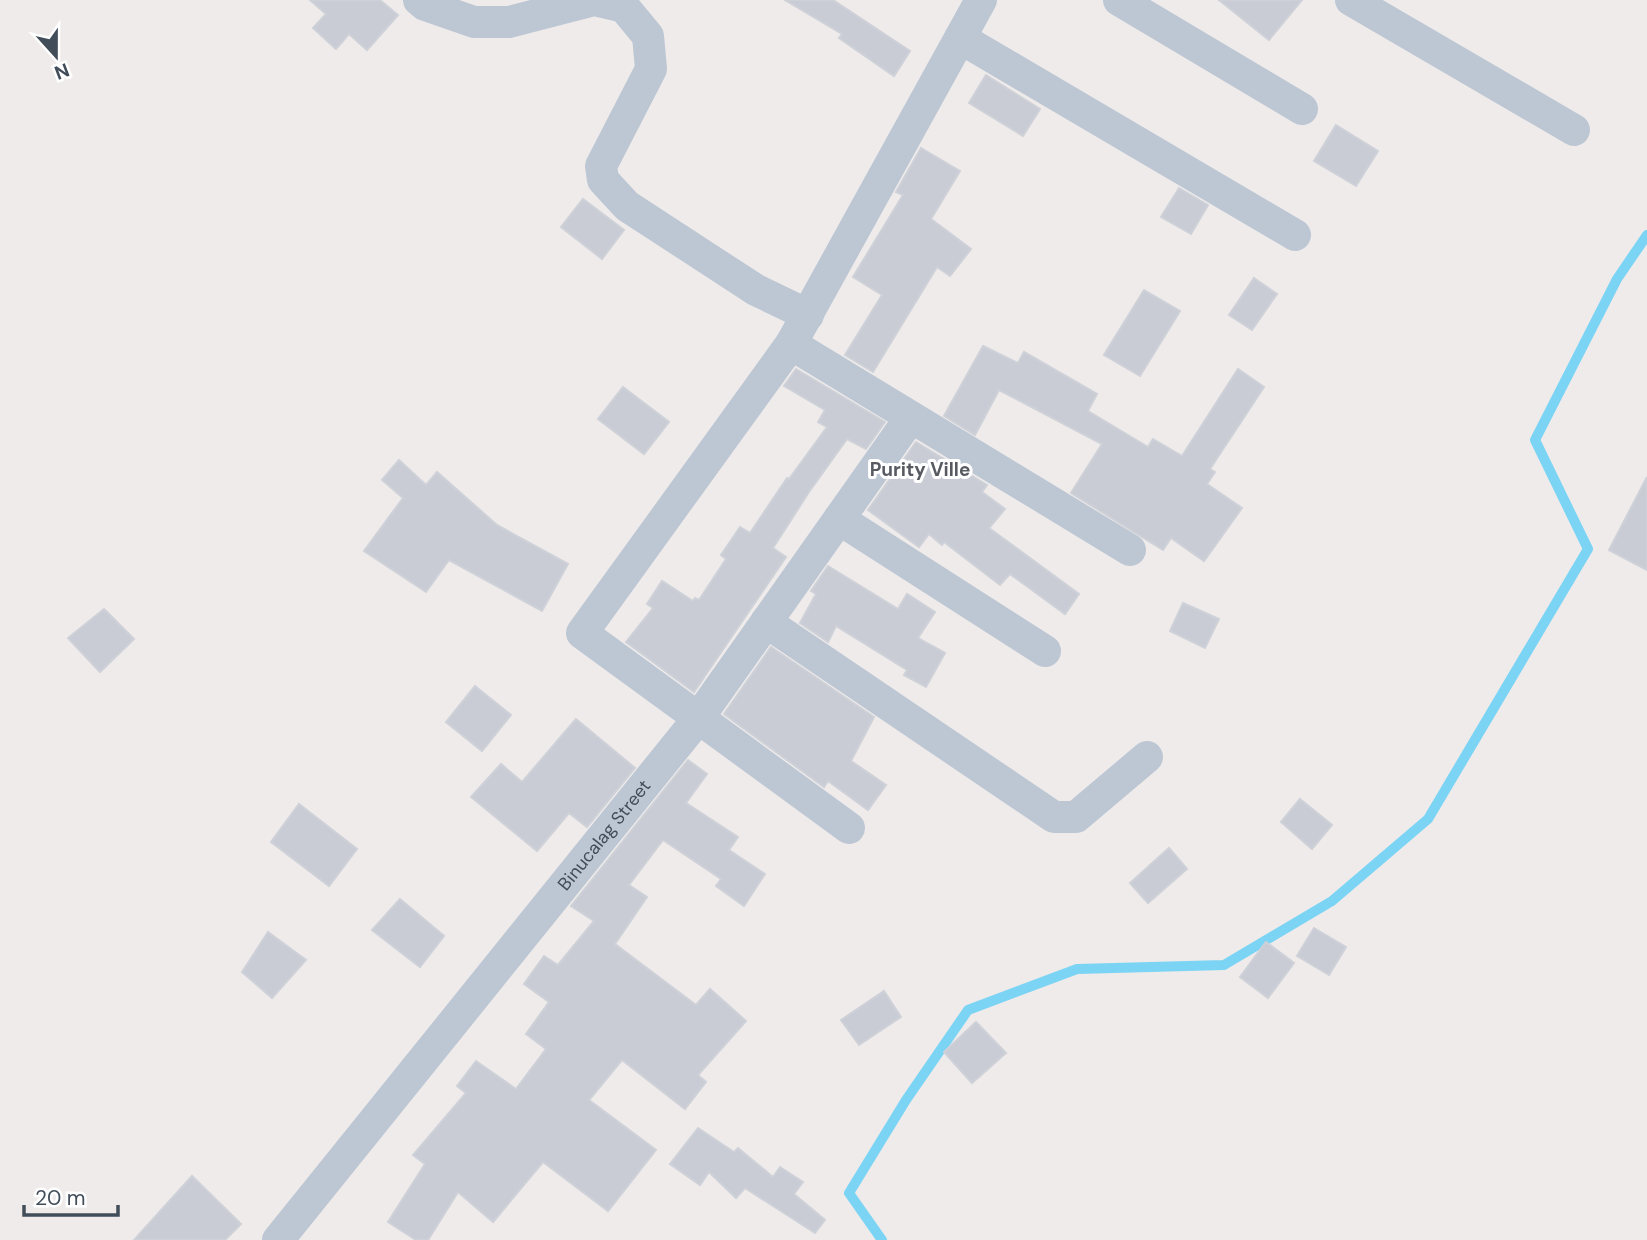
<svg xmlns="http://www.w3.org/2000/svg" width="1647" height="1240" font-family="'DM Sans',sans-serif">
<rect width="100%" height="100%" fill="#efebeb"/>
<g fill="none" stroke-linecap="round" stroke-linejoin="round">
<path stroke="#7bd4f4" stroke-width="10" d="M 882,1240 L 849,1193 L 906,1100 L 968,1010 L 1077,969 L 1224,965 L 1332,901 L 1428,819 L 1588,549 L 1535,440 L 1617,279 L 1647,235"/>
</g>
<g fill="#c9ccd4" stroke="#ced1d8" stroke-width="2">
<path d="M 310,0 L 380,0 L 398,15 L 367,50 L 349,34 L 336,49 L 313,28 L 326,14 Z"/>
<path d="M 785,0 L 833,0 L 910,51 L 894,76 L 839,38 L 842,34 Z"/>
<path d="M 1219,0 L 1302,0 L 1269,40 Z"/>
<path d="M 986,75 L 1040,109 L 1023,136 L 969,103 Z"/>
<path d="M 1336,125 L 1378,151 L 1356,186 L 1314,161 Z"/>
<path d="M 921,148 L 960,171 L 931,219 L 971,249 L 950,276 L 937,267 L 873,372 L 845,355 L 882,295 L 853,277 L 903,195 L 896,192 Z"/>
<path d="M 1179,188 L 1208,205 L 1191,234 L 1161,217 Z"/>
<path d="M 583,199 L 624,230 L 602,259 L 561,227 Z"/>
<path d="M 1254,278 L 1277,294 L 1252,330 L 1229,315 Z"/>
<path d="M 1144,290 L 1180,311 L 1140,376 L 1104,355 Z"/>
<path d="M 983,346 L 1018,363 L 1024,352 L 1097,394 L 1088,411 L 1148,447 L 1153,439 L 1182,456 L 1238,369 L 1264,387 L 1210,469 L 1215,472 L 1207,484 L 1242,508 L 1204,561 L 1171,538 L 1163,550 L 1071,493 L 1102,444 L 999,390 L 975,435 L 944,416 Z"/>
<path d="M 796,369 L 885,422 L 866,449 L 847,439 L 809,492 L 773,548 L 786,557 L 694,692 L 626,642 L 653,608 L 647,604 L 662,581 L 693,601 L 695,598 L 699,600 L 726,559 L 721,555 L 740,527 L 750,533 L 787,478 L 789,479 L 827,427 L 818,422 L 825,410 L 784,386 Z"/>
<path d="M 623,387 L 669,422 L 644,454 L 598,419 Z"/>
<path d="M 916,442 L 987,485 L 982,492 L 1005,509 L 989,528 L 1079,594 L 1065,614 L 1010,574 L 1000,585 L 944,542 L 942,545 L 929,534 L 919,547 L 868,510 Z"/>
<path d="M 399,460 L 426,485 L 437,472 L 497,525 L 568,564 L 542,611 L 449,560 L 426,592 L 364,551 L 403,498 L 382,480 Z"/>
<path d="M 1647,477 L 1647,570 L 1609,550 Z"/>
<path d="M 828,566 L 898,609 L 907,594 L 935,612 L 918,638 L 945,653 L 926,687 L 904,675 L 907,670 L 836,626 L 828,642 L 800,623 L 816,594 L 811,591 Z"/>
<path d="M 1183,603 L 1219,619 L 1205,648 L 1170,631 Z"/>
<path d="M 104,609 L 134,639 L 100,672 L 68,638 Z"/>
<path d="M 771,647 L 874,717 L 851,761 L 886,785 L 868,810 L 828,781 L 824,787 L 724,714 Z"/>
<path d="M 475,686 L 511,715 L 482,751 L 446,722 Z"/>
<path d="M 576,719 L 635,768 L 587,827 L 569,813 L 537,851 L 471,797 L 501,764 L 522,782 Z"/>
<path d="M 688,760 L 707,774 L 686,803 L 738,837 L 729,850 L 765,874 L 744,906 L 716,886 L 721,879 L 663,840 L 629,885 L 647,897 L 615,944 L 696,1005 L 710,989 L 746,1021 L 698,1075 L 706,1082 L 685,1109 L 622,1060 L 589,1100 L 656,1150 L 608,1211 L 543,1162 L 493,1222 L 458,1192 L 428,1240 L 416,1240 L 388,1222 L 425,1164 L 413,1155 L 466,1093 L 457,1086 L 476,1061 L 516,1089 L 546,1049 L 526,1034 L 549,1002 L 524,984 L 544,956 L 558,965 L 594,921 L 571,906 Z"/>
<path d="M 1300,799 L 1332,825 L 1312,849 L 1281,822 Z"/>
<path d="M 299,804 L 357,849 L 329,886 L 271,842 Z"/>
<path d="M 1169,848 L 1187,869 L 1148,903 L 1130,883 Z"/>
<path d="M 400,899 L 444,936 L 420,967 L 372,930 Z"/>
<path d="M 1314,928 L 1346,947 L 1329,975 L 1297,956 Z"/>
<path d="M 268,932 L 306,960 L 272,998 L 242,972 Z"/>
<path d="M 1266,942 L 1294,963 L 1268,998 L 1240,977 Z"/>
<path d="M 884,991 L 901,1017 L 859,1045 L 841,1020 Z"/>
<path d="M 976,1022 L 1006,1053 L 972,1083 L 944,1052 Z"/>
<path d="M 698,1128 L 734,1152 L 738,1148 L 773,1177 L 780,1167 L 803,1182 L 794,1194 L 825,1220 L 815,1233 L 745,1188 L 736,1198 L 709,1172 L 700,1185 L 670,1164 Z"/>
<path d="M 192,1176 L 241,1224 L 225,1240 L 134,1240 Z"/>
</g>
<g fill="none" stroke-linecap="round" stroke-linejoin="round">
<g stroke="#bdc7d3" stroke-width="32">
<path d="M 419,0 L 425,5 L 474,22 L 509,22 L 594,0 L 624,7 L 648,36 L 651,69 L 601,166 L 603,180 L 627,206 L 756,290 L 808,315"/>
<path d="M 1119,0 L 1302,109"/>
<path d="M 1351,0 L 1574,130"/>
<path d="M 960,38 L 1295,235"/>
<path d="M 791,344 L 1130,550"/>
<path d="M 839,519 L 1045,651"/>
<path d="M 766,622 L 1054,817 L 1076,817 L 1147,757"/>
<path d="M 849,828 L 582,633 L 791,344 L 981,0"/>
<path id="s1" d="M 278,1240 L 697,720 L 911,417"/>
</g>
</g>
<g text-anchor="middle" stroke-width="6" stroke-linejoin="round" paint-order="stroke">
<g font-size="18" fill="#424d5a" stroke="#fff">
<text dy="6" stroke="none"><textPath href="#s1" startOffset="520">Binucalag Street</textPath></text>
</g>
<g font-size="19" font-weight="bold" fill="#575b61" stroke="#fff">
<text x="920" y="476">Purity Ville</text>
</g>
</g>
<g transform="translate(56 56) rotate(159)" stroke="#ffffff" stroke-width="5" paint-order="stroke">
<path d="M0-5L12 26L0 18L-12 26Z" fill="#424d5a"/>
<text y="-10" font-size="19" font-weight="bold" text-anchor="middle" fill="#424d5a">N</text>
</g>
<path d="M24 1205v10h94v-10" fill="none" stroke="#424d5a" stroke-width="3.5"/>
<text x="35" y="1205" font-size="21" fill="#424d5a" stroke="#ffffff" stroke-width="5" paint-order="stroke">20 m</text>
</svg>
